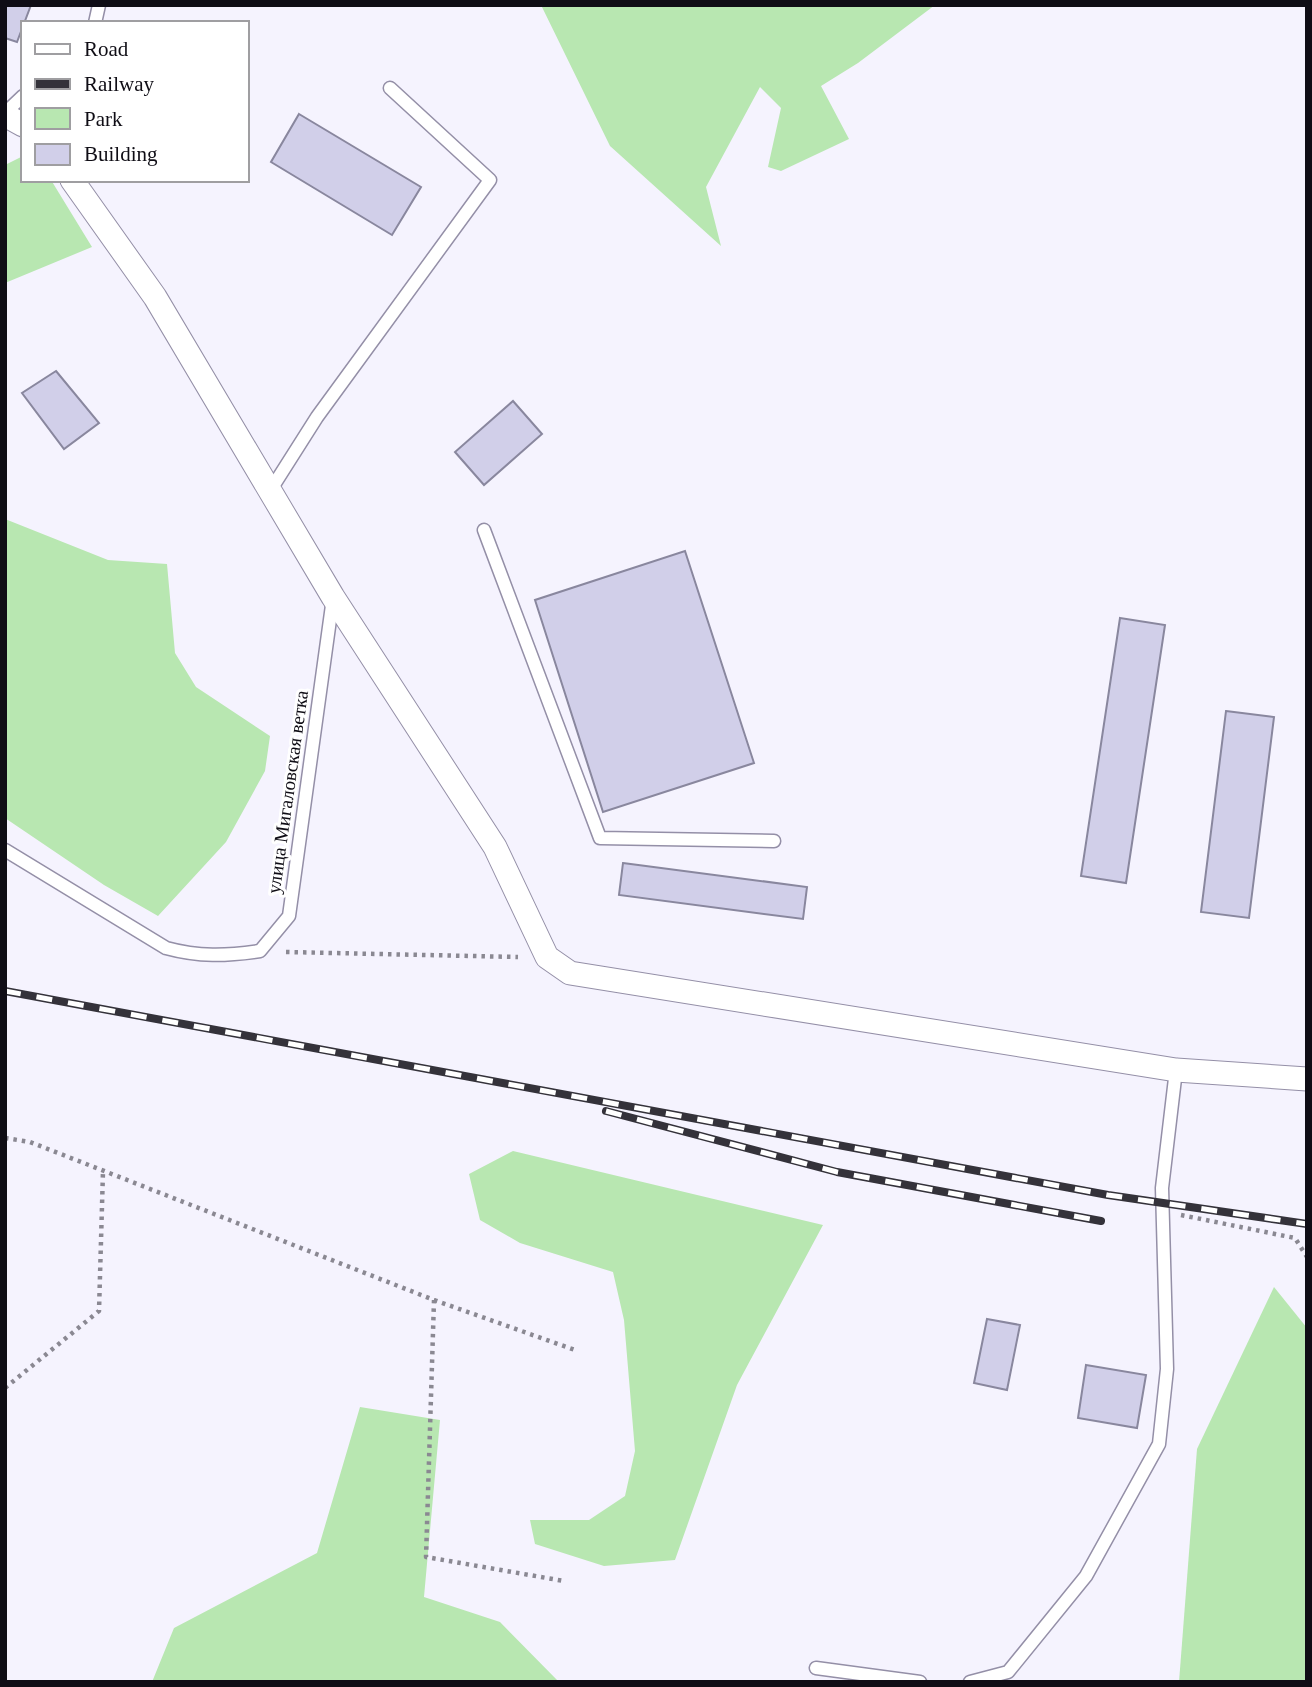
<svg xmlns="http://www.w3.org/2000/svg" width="1312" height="1687" font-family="'Times New Roman',serif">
<rect width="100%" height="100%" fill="#f5f3fe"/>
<g fill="#b8e7b1">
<path d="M 541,5 L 935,5 L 858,63 L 821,86 L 849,139 L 781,171 L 768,167 L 781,108 L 760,87 L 706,187 L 721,246 L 610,146 Z"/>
<path d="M 23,156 L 23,180 L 51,180 L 92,247 L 5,283 L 5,165 Z"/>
<path d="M 5,519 L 108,560 L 167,564 L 175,653 L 196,687 L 270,736 L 265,771 L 226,842 L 158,916 L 104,885 L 5,818 Z"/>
<path d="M 513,1151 L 823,1225 L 737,1385 L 675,1560 L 604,1566 L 535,1544 L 530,1520 L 589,1520 L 625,1496 L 635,1451 L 624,1320 L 613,1272 L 520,1243 L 480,1220 L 469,1174 Z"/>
<path d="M 1274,1287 L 1307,1328 L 1307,1682 L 1179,1682 L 1197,1449 Z"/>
<path d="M 360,1407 L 440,1420 L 424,1597 L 500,1622 L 559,1682 L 152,1682 L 174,1628 L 317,1553 Z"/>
</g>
<g fill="#d1cfe9" stroke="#89879e" stroke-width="2">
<path d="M 5,5 L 31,5 L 17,42 L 5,38 Z"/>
<path d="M 299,114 L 421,187 L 392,235 L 271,162 Z"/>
<path d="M 56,371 L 99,423 L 64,449 L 22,393 Z"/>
<path d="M 513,401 L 542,434 L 484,485 L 455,452 Z"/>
<path d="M 685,551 L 754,763 L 603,812 L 535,600 Z"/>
<path d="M 1120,618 L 1165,625 L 1126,883 L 1081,876 Z"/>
<path d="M 1226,711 L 1274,717 L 1249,918 L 1201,912 Z"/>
<path d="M 623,863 L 807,887 L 803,919 L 619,895 Z"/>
<path d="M 987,1319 L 1020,1325 L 1007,1390 L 974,1383 Z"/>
<path d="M 1086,1365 L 1146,1375 L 1137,1428 L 1078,1418 Z"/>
</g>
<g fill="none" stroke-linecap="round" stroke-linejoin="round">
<g stroke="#948fa7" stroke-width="15">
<g id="service">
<path d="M 95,23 L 99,5"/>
<path d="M 5,113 L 23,96"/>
<path d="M 270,491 L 317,417 L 490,180 L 390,88"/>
<path d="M 484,530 L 600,838 L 774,841"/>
<path d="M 5,850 L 166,948 C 199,957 226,956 260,951 L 289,916 L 333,598"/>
<path d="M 816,1668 L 920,1682"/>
<path d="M 970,1682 L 1008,1672 L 1086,1576 L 1159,1444 L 1167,1369 L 1162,1188 L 1176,1070"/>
</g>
</g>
<g stroke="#948fa7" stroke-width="25">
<g id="minor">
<path d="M 5,115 L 23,125"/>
<path d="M 72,180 L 155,297 L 333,597 L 495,847 L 547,957 L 570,973 L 1176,1070 L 1307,1079"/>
</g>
</g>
<g stroke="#8a8892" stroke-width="4.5" stroke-dasharray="3.5 5" stroke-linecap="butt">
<path d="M 286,952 L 518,957"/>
<path d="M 5,1138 L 30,1142 L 434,1300 L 426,1557 L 564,1581"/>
<path d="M 1181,1215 L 1295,1238 L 1307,1257"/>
<path d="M 434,1300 L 575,1350"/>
<path d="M 5,1388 L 99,1311 L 103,1171"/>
</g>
<use href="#service" stroke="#fff" stroke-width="12"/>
<use href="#minor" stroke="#fff" stroke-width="23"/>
<g stroke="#34323a" stroke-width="8">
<g id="rail">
<path d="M 5,991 L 1108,1195 L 1307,1224"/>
<path d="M 606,1111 L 837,1172 L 1101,1221"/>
</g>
</g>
<use href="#rail" stroke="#fff" stroke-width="5" stroke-dasharray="16" stroke-linecap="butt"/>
</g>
<g text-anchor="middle" stroke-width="6" stroke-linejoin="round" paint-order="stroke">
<g font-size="19" fill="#0f0d15" stroke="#fff">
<text transform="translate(287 792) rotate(-82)" y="7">улица Мигаловская ветка</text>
</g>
</g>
<rect width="1312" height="1687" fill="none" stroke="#0f0d15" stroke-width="14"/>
<rect x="21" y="21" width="228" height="161" fill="#ffffff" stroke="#9f9ea1" stroke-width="2"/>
<rect x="35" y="44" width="35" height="10" fill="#ffffff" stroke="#9f9ea1" stroke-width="2"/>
<text x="84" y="56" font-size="21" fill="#0f0d15">Road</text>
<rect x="35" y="79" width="35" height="10" fill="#34323a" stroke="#9f9ea1" stroke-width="2"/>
<text x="84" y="91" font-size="21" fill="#0f0d15">Railway</text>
<rect x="35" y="108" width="35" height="21" fill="#b8e7b1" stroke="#9f9ea1" stroke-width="2"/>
<text x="84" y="126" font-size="21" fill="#0f0d15">Park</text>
<rect x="35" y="144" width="35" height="21" fill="#d1cfe9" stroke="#9f9ea1" stroke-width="2"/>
<text x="84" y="161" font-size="21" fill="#0f0d15">Building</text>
</svg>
